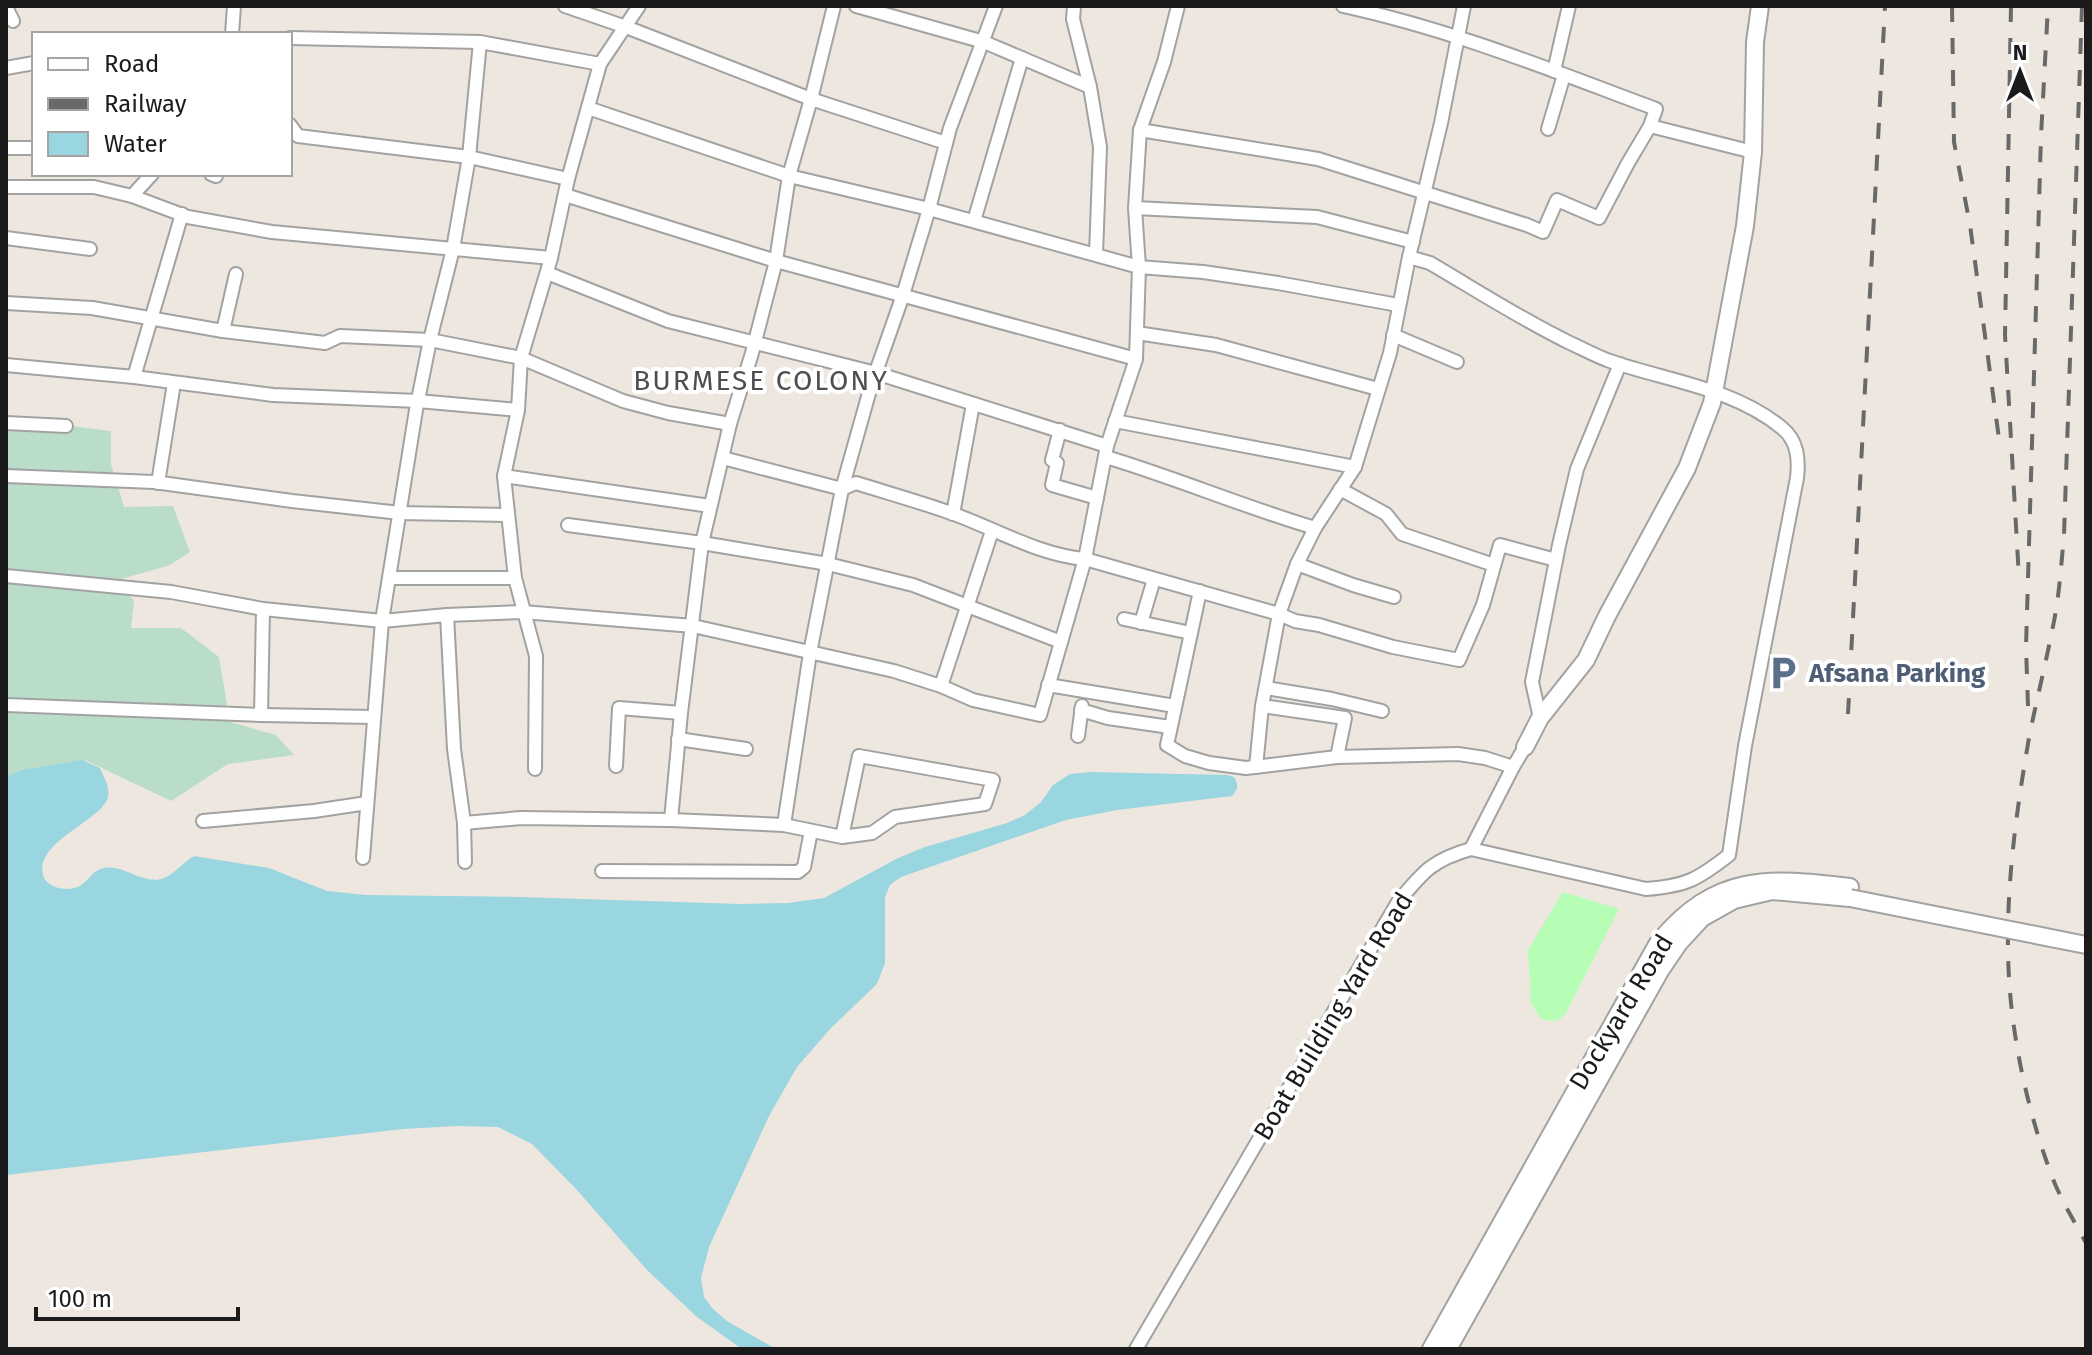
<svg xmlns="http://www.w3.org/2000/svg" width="2092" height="1355" font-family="'Fira Sans',sans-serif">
<rect width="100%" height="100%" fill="#eee7df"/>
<path fill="#baddca" d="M 6,418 L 111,431 L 111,464 L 124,507 L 173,506 L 190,552 L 170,565 L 118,580 L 134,601 L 131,628 L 181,628 L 219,657 L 230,722 L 276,735 L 294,755 L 228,764 L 171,801 L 85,760 L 65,805 L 6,805 Z"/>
<path fill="#b6feb5" d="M 1563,892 L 1619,909 L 1566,1013 C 1558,1023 1552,1022 1540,1018 L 1531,1003 L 1528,950 Z"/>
<path fill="#9ad6e0" d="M 82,760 L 100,768 C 104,777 110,787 108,797 C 102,821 35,841 43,875 C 47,889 68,892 80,886 C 89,880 93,870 104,868 C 125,864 144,886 164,878 C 175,874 183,862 194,856 L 269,868 L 327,891 L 366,895 L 520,897 L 740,904 L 788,903 L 824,898 L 898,858 L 925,847 L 1007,823 L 1025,815 L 1041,802 L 1053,785 L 1070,774 L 1091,772 L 1227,775 L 1234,777 C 1239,785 1238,789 1232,796 L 1117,810 L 1066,820 L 901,877 L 890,885 L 885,897 L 885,963 L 877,984 L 831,1028 L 797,1067 L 769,1116 L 709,1247 L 701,1278 L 704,1297 L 713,1309 L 727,1321 L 776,1349 L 742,1349 L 697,1317 L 647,1270 L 576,1189 L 532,1144 L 498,1127 L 457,1126 L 403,1129 L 6,1175 L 6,777 L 22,770 Z"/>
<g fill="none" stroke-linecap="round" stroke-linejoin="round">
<g stroke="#a2a2a2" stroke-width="16">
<g id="minor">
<path d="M 565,6 L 626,27 L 811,99 L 946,143"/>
<path d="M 856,6 L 984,42 L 1090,87"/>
<path d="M 1074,6 L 1073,19 L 1090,87 L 1100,147 L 1096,254"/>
<path d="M 1343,6 C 1453,30 1551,70 1656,109 L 1650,126 L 1753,152"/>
<path d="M 6,7 L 13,21"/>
<path d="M 232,34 L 234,6"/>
<path d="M 290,38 L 480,42 L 600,64"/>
<path d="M 6,68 L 34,63"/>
<path d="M 1554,71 L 1569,6"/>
<path d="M 588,108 L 789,176 L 929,209 L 1139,267 L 1203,272 L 1278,283 L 1398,305"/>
<path d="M 290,125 L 298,136 L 469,157 L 568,179"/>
<path d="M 1548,129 L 1564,75"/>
<path d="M 1140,130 L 1318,159 L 1527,225 L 1543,232 L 1557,200 L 1599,218 L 1628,163 L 1650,126"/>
<path d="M 6,148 L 34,148"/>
<path d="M 211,174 L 216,176 L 216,174"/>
<path d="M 6,187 L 94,187 L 132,196 L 188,217 L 272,232 L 551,258"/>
<path d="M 565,195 L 776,261 L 1136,359"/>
<path d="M 132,196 L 152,174"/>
<path d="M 1135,208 L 1317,217 L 1413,242"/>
<path d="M 974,221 L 1022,58"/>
<path d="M 6,238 L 90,249"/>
<path d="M 547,273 L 668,321 L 876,373 L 1107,446"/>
<path d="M 6,303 L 92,308 L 223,331 L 325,343 L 340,336 L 430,340 L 521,358 L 623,401 L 668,413 L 730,424"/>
<path d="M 223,331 L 236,274"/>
<path d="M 1137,333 L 1216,345 L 1378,389"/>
<path d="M 1393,335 L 1457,362"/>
<path d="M 6,365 L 134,377 L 273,395 L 418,401 L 518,410"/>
<path d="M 134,377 L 182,214"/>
<path d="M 1115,421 L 1355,467"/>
<path d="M 6,423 L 66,426"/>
<path d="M 1060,430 L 1052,460 L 1057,463 L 1052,485 L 1097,498"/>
<path d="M 1106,457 C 1176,478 1244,507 1315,528"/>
<path d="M 723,458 L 842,489 L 856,483 C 888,493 920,502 951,513 C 994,528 1038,555 1085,559 L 1279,614 L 1295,621 L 1319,625 L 1393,647 L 1459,660 L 1483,605 L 1500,545 L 1556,560"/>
<path d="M 6,476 L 154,482 L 292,501 L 400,513 L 508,515"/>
<path d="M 504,476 L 710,506"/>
<path d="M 158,483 L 174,383"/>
<path d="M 1340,489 L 1386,514 L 1402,534 L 1494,565"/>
<path d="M 953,514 L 973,404"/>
<path d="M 568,525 L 702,543 L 828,564 L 913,585 L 1061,642"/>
<path d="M 1297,564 L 1353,585 L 1394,597"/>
<path d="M 6,576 L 171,592 L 263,609 L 382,621 L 447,615 L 523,612 L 693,626 L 894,671 L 941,686 L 973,700 L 1040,715 L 1085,559 L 1107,446 L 1136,359 L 1139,267 L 1135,208 L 1140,130 L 1164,62 L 1178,6"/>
<path d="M 391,578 L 515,578"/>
<path d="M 1200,591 L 1167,745 L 1185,756 L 1209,763 L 1246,768 L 1337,757 L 1458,754 L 1485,758 L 1513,767 L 1525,747"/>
<path d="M 447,615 L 454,749 L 464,823 L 465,862"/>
<path d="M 1124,619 L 1191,633"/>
<path d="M 1141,623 L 1154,579"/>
<path d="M 1048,685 L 1175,706"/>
<path d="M 941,686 L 992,531"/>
<path d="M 1266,688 L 1332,699 L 1382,711"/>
<path d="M 6,705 L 261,715 L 374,717"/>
<path d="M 1262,706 L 1345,718 L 1337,757"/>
<path d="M 1081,710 L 1108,718 L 1170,727"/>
<path d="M 261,715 L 263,609"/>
<path d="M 1540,718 L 1532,682 L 1559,545 L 1577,469 L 1620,364"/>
<path d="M 1078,736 L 1082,706"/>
<path d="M 678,739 L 746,749"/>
<path d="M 616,766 L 619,708 L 681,713"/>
<path d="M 1256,767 L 1262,706 L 1279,614 L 1297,564 L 1315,528 L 1355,467 L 1390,353 L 1409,257 L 1441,123 L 1464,6"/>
<path d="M 535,769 L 536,656 L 515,578 L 504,476 L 518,410 L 521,358 L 551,258 L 568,179 L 600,64 L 639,6"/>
<path d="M 671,820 L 681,713 L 702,543 L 730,424 L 752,353 L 776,261 L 789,176 L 811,99 L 834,6"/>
<path d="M 203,821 L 314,811 L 367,803"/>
<path d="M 464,823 L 521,818 L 671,820 L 784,825 L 842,837 L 872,833 L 895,817 L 985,804 L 993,780 L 859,756 L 842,837"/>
<path d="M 784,825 L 810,653 L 842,489 L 871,386 L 903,295 L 929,209 L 950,128 L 996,6"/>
<path d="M 1471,849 L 1513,767"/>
<path d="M 363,858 L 382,621 L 416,410 L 430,340 L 453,249 L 469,157 L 480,42"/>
<path d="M 602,871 L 798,872 L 804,867 L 811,831"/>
<path d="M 1136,1349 L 1398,902 C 1423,872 1432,860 1471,849 L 1646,889 C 1687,886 1698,879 1729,855 L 1745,746 L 1797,478 C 1799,460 1798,441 1782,428 C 1732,387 1666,381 1607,360 C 1594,355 1581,348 1568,342 C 1521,319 1476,290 1430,263 L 1409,257"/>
</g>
</g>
<g stroke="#a2a2a2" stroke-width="20">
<g id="tertiary">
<path d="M 1525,747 L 1540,718 L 1586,660 L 1607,616 L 1687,468 L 1712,403 L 1745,226 L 1753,152 L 1755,42 L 1760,6"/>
<path d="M 1431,1349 L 1658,943 C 1715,873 1768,877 1850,887"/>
<path d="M 1448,1349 L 1660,971 L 1679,943 L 1702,918 L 1734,900 L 1772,891 L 1850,898"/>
</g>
</g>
<use href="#minor" stroke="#fff" stroke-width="12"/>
<use href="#tertiary" stroke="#fff" stroke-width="16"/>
<g stroke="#696969" stroke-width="4" stroke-dasharray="16 16" stroke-linecap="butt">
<path d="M 1952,6 L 1954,142 L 1970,225 L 2000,446"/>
<path d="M 2011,6 L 2005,335 L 2019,578"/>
<path d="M 2082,6 L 2064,535 C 2061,567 2059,600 2052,631 C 2045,667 2036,702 2029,738 C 2014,824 2002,915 2011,1003 C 2017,1062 2033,1129 2055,1184 C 2064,1205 2076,1224 2086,1243"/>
<path d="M 2028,706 L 2026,647 L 2041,136 L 2048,6"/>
<path d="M 1848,714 L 1885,6"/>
</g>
<g stroke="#a2a2a2" stroke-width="20" stroke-linecap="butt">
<path id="tertiary-bridge" d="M 1850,898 L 2086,945"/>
</g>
<use href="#tertiary-bridge" stroke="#fff" stroke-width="16"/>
</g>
<defs>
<g id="parking-bare" transform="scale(2.76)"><path d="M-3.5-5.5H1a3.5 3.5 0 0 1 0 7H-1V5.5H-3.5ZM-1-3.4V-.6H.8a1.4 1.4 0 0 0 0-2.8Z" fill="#5c6f8a" stroke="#fff" stroke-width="2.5" paint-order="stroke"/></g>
</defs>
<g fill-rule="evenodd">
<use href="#parking-bare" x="1783" y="673"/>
</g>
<g text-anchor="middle" stroke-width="8" stroke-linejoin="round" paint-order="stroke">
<g font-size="26" font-weight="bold" fill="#4e5e75" stroke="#fff" text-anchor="start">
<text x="1809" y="682">Afsana Parking</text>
</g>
<g font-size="26" fill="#1b1b1b" stroke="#fff">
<text transform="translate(1621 1012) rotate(-59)" y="9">Dockyard Road</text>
<text transform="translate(1333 1016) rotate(-59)" y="9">Boat Building Yard Road</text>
</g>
<g font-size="28" letter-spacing="2" fill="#4e4e4e" stroke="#fff">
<text x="761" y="390">BURMESE COLONY</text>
</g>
</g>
<rect width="2092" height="1355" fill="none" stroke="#1b1b1b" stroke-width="16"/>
<rect x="32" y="32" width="260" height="144" fill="#ffffff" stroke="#a4a4a4" stroke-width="2"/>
<rect x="48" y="58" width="40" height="12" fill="#ffffff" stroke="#a4a4a4" stroke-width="2"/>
<text x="104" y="72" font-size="24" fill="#1b1b1b">Road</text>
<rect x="48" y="98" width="40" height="12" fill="#696969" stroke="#a4a4a4" stroke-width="2"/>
<text x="104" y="112" font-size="24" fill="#1b1b1b">Railway</text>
<rect x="48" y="132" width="40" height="24" fill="#9ad6e0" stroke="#a4a4a4" stroke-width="2"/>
<text x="104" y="152" font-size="24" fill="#1b1b1b">Water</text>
<g transform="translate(2020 72)" stroke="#ffffff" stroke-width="6" paint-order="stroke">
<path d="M0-6L14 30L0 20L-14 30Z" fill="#1b1b1b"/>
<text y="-12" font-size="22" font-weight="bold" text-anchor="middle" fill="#1b1b1b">N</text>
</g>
<path d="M36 1307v12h202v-12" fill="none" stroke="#1b1b1b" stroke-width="4"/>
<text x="48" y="1307" font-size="24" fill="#1b1b1b" stroke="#ffffff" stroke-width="6" paint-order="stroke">100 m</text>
</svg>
